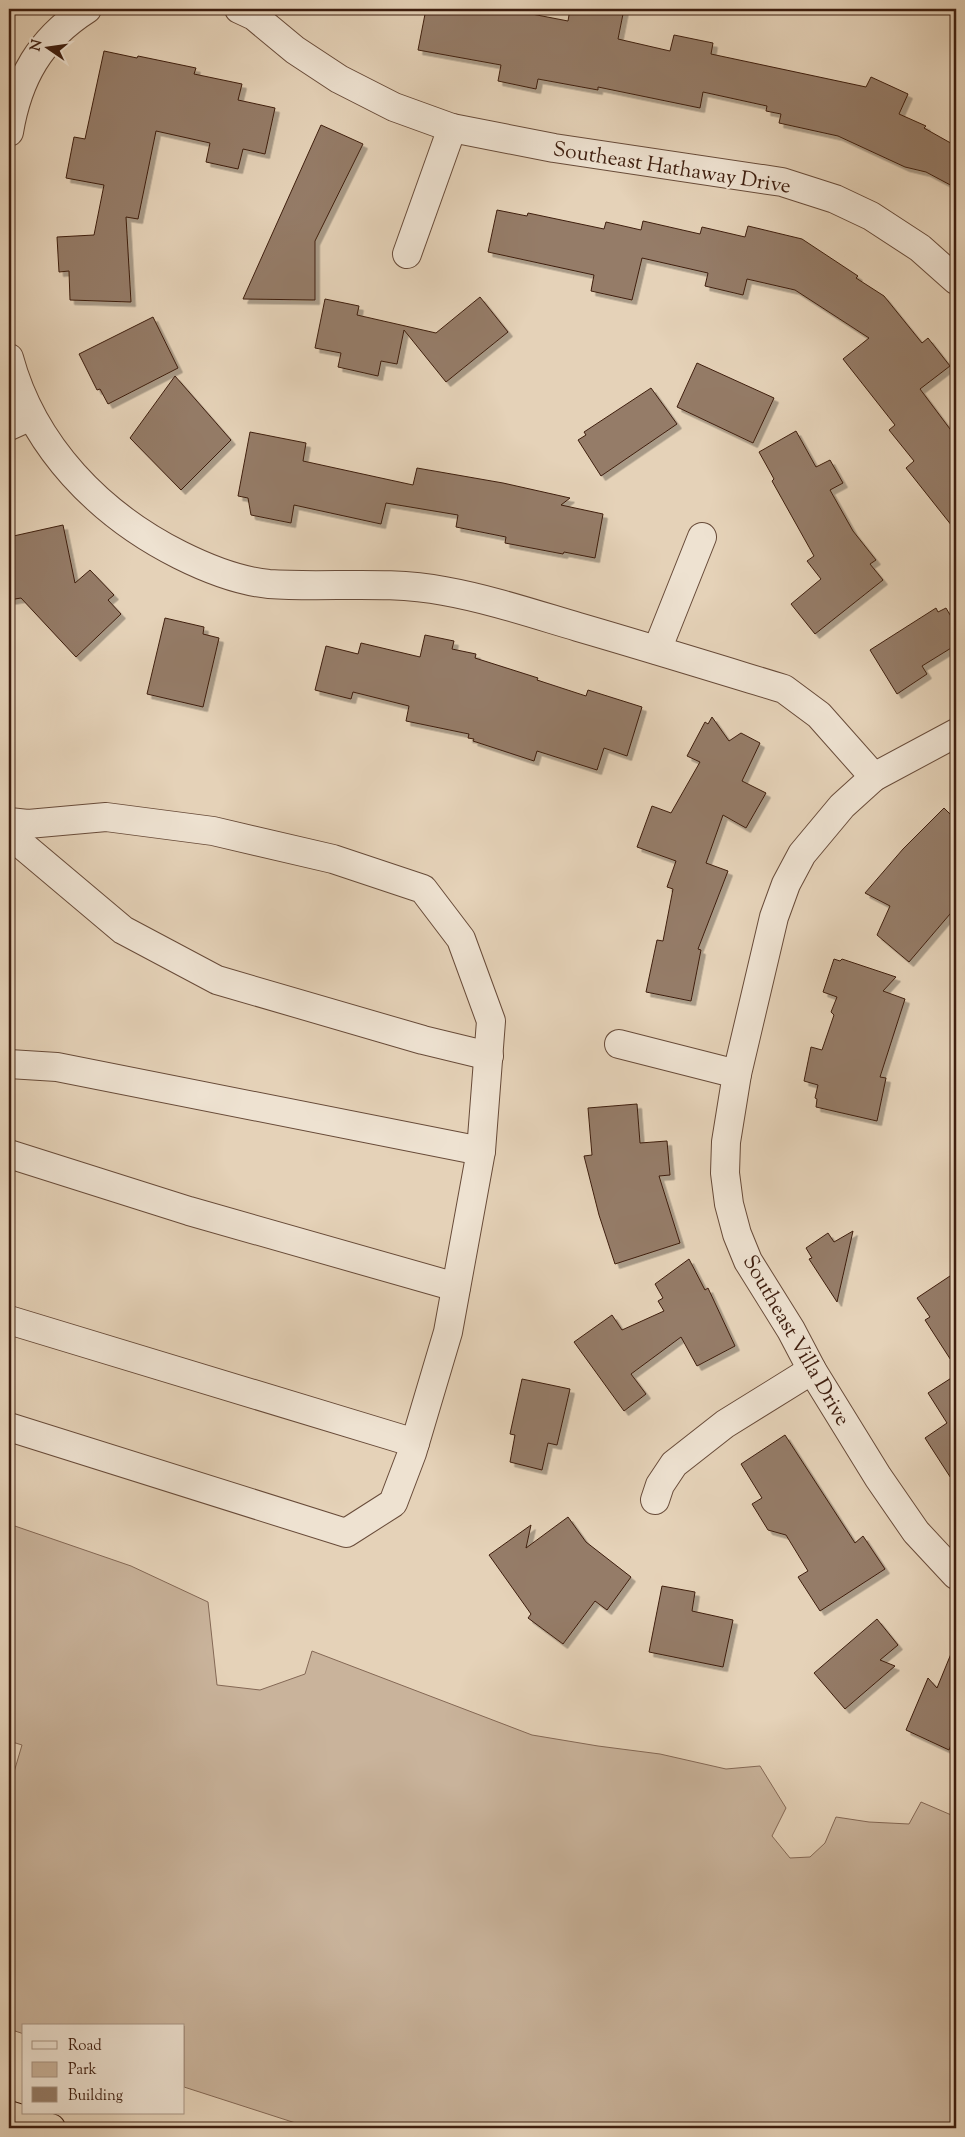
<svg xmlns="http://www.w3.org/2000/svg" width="965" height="2137" font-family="'Sorts Mill Goudy',serif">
<defs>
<filter id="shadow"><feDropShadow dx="4.5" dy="4.5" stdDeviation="0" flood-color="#0004"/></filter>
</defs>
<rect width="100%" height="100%" fill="#e5d2b8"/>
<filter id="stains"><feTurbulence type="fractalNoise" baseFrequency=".004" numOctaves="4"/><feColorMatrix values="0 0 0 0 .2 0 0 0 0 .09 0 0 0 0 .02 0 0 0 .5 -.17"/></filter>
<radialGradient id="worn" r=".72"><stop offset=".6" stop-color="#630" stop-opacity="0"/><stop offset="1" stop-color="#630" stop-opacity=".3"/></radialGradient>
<path fill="#c9b39b" stroke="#846855" d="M 9,1524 L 131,1566 L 208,1602 L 217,1685 L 260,1690 L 305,1674 L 312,1651 L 532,1735 L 598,1746 L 660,1754 L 726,1769 L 760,1766 L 786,1808 L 772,1836 L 790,1858 L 810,1857 L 825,1843 L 836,1817 L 869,1822 L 909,1824 L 921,1802 L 956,1817 L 956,2128 L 311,2128 L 184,2087 L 184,2026 L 24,2026 L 24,2034 L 9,2029 L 9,1789 L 22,1745 L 9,1741 Z"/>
<g fill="#957c67" stroke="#3e1e0f" filter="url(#shadow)">
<path d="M 426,9 L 506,9 L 568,21 L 570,9 L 624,9 L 618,39 L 670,51 L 674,35 L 713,43 L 711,54 L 866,87 L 871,77 L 908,94 L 899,114 L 926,126 L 924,128 L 956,146 L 956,188 L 926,172 L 905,167 L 838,136 L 779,123 L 781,114 L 766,111 L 767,106 L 703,92 L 700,108 L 598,87 L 598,90 L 538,79 L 536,89 L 498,81 L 501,65 L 418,50 Z"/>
<path d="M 104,51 L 137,58 L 138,56 L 196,68 L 194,74 L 242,84 L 238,100 L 275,108 L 265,154 L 243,149 L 238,169 L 206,162 L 210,143 L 156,131 L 138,219 L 126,217 L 131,302 L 70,300 L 69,271 L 59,272 L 57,237 L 94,235 L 104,185 L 66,178 L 74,137 L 85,139 Z"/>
<path d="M 321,125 L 363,144 L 315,241 L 315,300 L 243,299 Z"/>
<path d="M 497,210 L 527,216 L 528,213 L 604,229 L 606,222 L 641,230 L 643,221 L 700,234 L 702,227 L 745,237 L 748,226 L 802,239 L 858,276 L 856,278 L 884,296 L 922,343 L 928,338 L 950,366 L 920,389 L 956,437 L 956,531 L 906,468 L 914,461 L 889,430 L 895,425 L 843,359 L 869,338 L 795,290 L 747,279 L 743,295 L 705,286 L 708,273 L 642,258 L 632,300 L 591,291 L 594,275 L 488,252 Z"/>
<path d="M 480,297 L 508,332 L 446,382 L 404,330 L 397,364 L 381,361 L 378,376 L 338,367 L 341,353 L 315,348 L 325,299 L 359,306 L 357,315 L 436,333 Z"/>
<path d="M 153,317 L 178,368 L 108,404 L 100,389 L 97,390 L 79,354 Z"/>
<path d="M 697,363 L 774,398 L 753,443 L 677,407 Z"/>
<path d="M 175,376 L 231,440 L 181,490 L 130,438 Z"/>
<path d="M 651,388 L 677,424 L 601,476 L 578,440 L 586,435 L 584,432 Z"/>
<path d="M 796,431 L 816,467 L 830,460 L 843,483 L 830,490 L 853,531 L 876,560 L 870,564 L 883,580 L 815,634 L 791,604 L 821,579 L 807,561 L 814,556 L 772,481 L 774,479 L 759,452 Z"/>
<path d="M 250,432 L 306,443 L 303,461 L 413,485 L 417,468 L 503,483 L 570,498 L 561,505 L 603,514 L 595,558 L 564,552 L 563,554 L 505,543 L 506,537 L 456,527 L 458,515 L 386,503 L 381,524 L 294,505 L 291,523 L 251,515 L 248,498 L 238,496 Z"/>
<path d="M 63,525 L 75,583 L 90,570 L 114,595 L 108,600 L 121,614 L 76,657 L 21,598 L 9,600 L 9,537 Z"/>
<path d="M 936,608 L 938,612 L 946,608 L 956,625 L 956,645 L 922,666 L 927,674 L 897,694 L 870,650 Z"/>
<path d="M 165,618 L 204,627 L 203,634 L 219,638 L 203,707 L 147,694 Z"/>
<path d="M 425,635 L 454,641 L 452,649 L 476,654 L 475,658 L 538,678 L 537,680 L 586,696 L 588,690 L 642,707 L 627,756 L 604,748 L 597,770 L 537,751 L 534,761 L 473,741 L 474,739 L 468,738 L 469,734 L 406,721 L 409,706 L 353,692 L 351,699 L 315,690 L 326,646 L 358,654 L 361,643 L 420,657 Z"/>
<path d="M 712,717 L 729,741 L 741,733 L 760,743 L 742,781 L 766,793 L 746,828 L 723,815 L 706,863 L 728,871 L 698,949 L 701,950 L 691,1001 L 646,992 L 657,940 L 663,941 L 673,889 L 667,887 L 676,861 L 637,847 L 652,806 L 671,813 L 700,762 L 687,756 L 705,722 L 708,724 Z"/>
<path d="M 944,808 L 956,820 L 956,907 L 909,962 L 877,935 L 890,906 L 865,893 L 903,849 Z"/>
<path d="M 834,959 L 840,961 L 842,959 L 896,977 L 883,991 L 905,999 L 880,1077 L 886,1078 L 877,1121 L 816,1107 L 817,1099 L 815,1098 L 818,1085 L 804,1081 L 811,1047 L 822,1050 L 834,1015 L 831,1012 L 837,997 L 823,992 Z"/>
<path d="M 637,1104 L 640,1143 L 667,1141 L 670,1175 L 659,1176 L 680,1243 L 615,1264 L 599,1215 L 584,1156 L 592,1155 L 588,1108 Z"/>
<path d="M 853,1231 L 837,1302 L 809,1259 L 812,1258 L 806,1248 L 828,1233 L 834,1242 Z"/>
<path d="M 689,1259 L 705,1290 L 708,1288 L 735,1346 L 697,1366 L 681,1337 L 631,1374 L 646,1394 L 624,1411 L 574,1342 L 612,1315 L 622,1330 L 664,1311 L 658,1301 L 663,1298 L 655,1284 Z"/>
<path d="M 956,1272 L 956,1368 L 925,1320 L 930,1317 L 917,1298 Z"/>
<path d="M 956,1375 L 956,1486 L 925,1438 L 947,1423 L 928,1393 Z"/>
<path d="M 522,1379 L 570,1389 L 557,1445 L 548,1443 L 542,1470 L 510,1462 L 515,1435 L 510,1434 Z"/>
<path d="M 785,1435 L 855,1543 L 863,1536 L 885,1569 L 820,1611 L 798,1577 L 808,1571 L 786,1535 L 768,1530 L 752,1504 L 762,1498 L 741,1464 Z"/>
<path d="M 568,1517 L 586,1542 L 631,1577 L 607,1610 L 595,1601 L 563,1644 L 528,1618 L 531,1614 L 489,1555 L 531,1525 L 526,1548 Z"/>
<path d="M 662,1586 L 695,1592 L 692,1611 L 733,1620 L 723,1667 L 649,1652 Z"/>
<path d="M 877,1619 L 898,1645 L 880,1660 L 895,1666 L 845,1709 L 814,1673 Z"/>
<path d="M 955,1644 L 956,1731 L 949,1750 L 906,1730 L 928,1678 L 937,1688 Z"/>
</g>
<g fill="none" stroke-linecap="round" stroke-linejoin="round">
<g stroke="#684b39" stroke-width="30">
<g id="minor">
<path d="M 239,9 L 254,16 L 295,50 L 339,79 L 394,107 L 452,128 L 554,148 L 782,182 L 835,199 L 871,216 L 920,248 L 956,280"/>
<path d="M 9,132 C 18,78 40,39 87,9"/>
<path d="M 407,254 L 452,128"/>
<path d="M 9,358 C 33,447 100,515 180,555 C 208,569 238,581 269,584 C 327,588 386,580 444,591 C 489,599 534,614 578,627 C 647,647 715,668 784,689 L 819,715 L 874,777"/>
<path d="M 9,426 L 31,416"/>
<path d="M 657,650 L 702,537"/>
<path d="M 956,733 L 874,777 L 842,806 L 802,854 L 786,884 L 774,917 L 737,1074 L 726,1142 L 725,1173 L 729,1204 L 737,1234 L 748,1261 L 791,1330 L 812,1370 L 878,1477 L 916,1532 L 956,1575"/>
<path d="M 9,822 L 28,824 L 106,817 L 213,831 L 333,859 L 423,889 L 461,939 L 491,1021 L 481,1151 L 448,1332 L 412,1453 L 393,1503 L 346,1533 L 9,1427"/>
<path d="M 9,834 L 123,930 L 217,980 L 423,1040 L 489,1056"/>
<path d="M 619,1044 L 737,1074"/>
<path d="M 9,1064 L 57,1067 L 481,1151"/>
<path d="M 9,1154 L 189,1211 L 456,1287"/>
<path d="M 9,1320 L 415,1443"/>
<path d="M 655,1500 L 660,1485 L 674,1464 L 725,1424 L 812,1370"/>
</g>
</g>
<g stroke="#3e1e0f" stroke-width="30">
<path id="highway" d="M 9,2115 L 51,2128"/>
</g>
<use href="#minor" stroke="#eee2d1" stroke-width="28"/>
<use href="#highway" stroke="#e5d2b8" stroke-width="28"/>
</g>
<g text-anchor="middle" stroke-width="4" stroke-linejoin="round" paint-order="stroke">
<g font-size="21" fill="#3e1e0f" stroke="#eee2d1">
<text transform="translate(672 167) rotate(9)" y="7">Southeast Hathaway Drive</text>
<text transform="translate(797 1340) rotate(60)" y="7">Southeast Villa Drive</text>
</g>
</g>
<rect width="965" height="2137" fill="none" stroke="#e5d2b8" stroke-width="30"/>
<rect x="10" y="10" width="945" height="2117" fill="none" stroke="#3e1e0f" stroke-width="2.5"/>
<rect x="15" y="15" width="935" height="2107" fill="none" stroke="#3e1e0f"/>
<rect x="22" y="2024" width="162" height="90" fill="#eee2d1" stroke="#a89483"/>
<rect x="32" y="2041" width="25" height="8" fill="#eee2d1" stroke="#a89483"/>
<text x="68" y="2050" font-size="15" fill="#3e1e0f">Road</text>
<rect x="32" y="2062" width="25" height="15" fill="#c9b39b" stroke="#a89483"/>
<text x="68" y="2074" font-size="15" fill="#3e1e0f">Park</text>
<rect x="32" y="2087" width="25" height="15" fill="#957c67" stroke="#a89483"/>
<text x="68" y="2100" font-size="15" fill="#3e1e0f">Building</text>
<g transform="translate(48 48) rotate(283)" stroke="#eee2d1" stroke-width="4" paint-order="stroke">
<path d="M0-4L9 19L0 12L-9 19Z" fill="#3e1e0f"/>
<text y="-8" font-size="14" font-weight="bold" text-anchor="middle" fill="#3e1e0f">N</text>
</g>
<rect width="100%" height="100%" filter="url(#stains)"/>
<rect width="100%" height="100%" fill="url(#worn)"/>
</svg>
